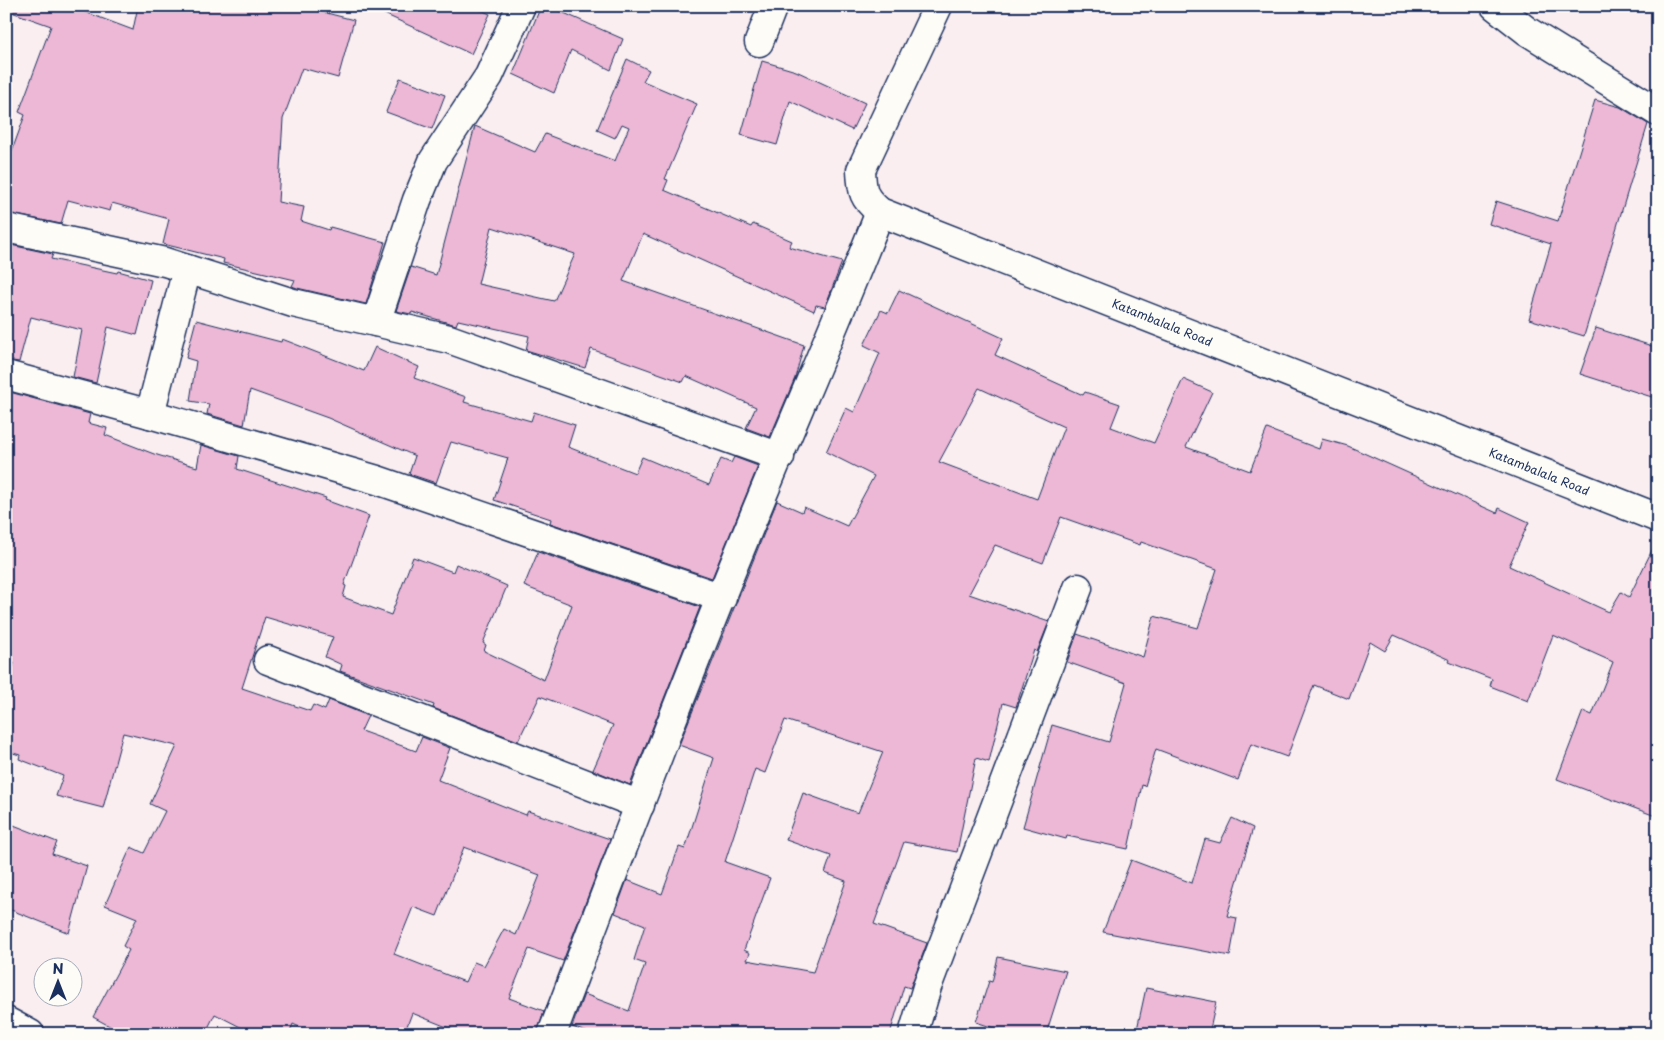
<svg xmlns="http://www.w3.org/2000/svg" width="1664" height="1040" font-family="'Playpen Sans',sans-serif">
<rect width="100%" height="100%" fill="#faeef0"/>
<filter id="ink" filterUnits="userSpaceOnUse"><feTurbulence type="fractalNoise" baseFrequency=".02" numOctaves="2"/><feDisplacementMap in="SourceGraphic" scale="10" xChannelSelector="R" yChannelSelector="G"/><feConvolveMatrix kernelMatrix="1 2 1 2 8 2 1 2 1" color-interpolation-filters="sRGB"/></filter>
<g filter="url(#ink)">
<g fill="#ecb8d5" stroke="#1b2f5e" fill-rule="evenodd">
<path d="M 6,6 L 69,6 L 133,30 L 138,6 L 299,6 L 354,20 L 338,78 L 302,68 L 283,119 L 278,202 L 304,207 L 301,221 L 329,230 L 330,227 L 385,242 L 366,304 L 297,288 L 292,286 L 295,280 L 223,263 L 224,259 L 163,244 L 169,219 L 112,203 L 110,211 L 68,200 L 61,224 L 6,213 L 6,167 L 25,115 L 19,112 L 51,26 L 6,10 Z"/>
<path d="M 367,6 L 472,6 L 490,14 L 471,54 Z"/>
<path d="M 541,6 L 548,6 L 623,39 L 611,70 L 571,50 L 554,93 L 513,74 Z"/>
<path d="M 627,59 L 649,70 L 643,81 L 697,104 L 665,179 L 668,180 L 664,190 L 751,227 L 753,224 L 792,241 L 789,247 L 842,262 L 825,307 L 816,305 L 814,311 L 643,234 L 623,281 L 804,345 L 795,378 L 770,437 L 746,428 L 756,407 L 686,376 L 683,382 L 591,349 L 585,368 L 526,350 L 529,336 L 458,320 L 456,325 L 412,312 L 411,314 L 396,311 L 411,267 L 436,275 L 475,126 L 535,152 L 545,134 L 615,161 L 629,127 L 622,124 L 615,138 L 597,130 ZM 492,227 L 575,254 L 554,301 L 478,284 Z"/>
<path d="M 762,61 L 796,71 L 865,103 L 852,130 L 790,101 L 777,145 L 741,135 Z"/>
<path d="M 400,78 L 445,95 L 432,129 L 386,112 Z"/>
<path d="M 1595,100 L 1620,107 L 1648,124 L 1584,336 L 1529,319 L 1551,244 L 1489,224 L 1496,201 L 1558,221 Z"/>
<path d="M 6,244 L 53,254 L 51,259 L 117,273 L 118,271 L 151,280 L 137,335 L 108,327 L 96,383 L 73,377 L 82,330 L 31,317 L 19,362 L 6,360 Z"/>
<path d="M 899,290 L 1003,338 L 995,355 L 1083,395 L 1085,392 L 1120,404 L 1111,427 L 1154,443 L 1183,379 L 1212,392 L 1186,447 L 1250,471 L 1267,429 L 1319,449 L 1322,439 L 1348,446 L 1497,513 L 1499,508 L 1529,522 L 1509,566 L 1609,612 L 1621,592 L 1629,597 L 1658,538 L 1658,817 L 1557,779 L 1583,711 L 1592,715 L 1613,662 L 1553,635 L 1528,701 L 1490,686 L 1492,679 L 1449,662 L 1450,660 L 1394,635 L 1385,651 L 1370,642 L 1349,699 L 1314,685 L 1287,757 L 1251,744 L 1238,780 L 1156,749 L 1145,786 L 1142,785 L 1128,849 L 1067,836 L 1066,839 L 1023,827 L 1052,725 L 1109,742 L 1126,683 L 1067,662 L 1077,634 L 1143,657 L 1154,616 L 1198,628 L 1217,569 L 1141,542 L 1140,545 L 1061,517 L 1043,563 L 995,545 L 969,594 L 1049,622 L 1037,652 L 1034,650 L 1016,707 L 1003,703 L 989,762 L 976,758 L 957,852 L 904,842 L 874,924 L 927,943 L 910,988 L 904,986 L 890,1034 L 592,1034 L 572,1027 L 584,994 L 629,1011 L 645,964 L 634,960 L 645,925 L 615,913 L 627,880 L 662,894 L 679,847 L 685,849 L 714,758 L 679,745 L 777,501 L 802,512 L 804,507 L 847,526 L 874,476 L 826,452 L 846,408 L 854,412 L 880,353 L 864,345 L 881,310 L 888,313 ZM 979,388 L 1064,427 L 1037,499 L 939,462 ZM 785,720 L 883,752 L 858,813 L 803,793 L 786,840 L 831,856 L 825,873 L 846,881 L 813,972 L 747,960 L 750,953 L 744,950 L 770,878 L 725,862 L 755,769 L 765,773 Z"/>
<path d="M 196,320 L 281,342 L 282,339 L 364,371 L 375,347 L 419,367 L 414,378 L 466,397 L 464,402 L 531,421 L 534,412 L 575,425 L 568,447 L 635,473 L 642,457 L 709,485 L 721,459 L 731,463 L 734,457 L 758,466 L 712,578 L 550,523 L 551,519 L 494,500 L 508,458 L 451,442 L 436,483 L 409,474 L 415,456 L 328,418 L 250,390 L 244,425 L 207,414 L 209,404 L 190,401 L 196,361 L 186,358 Z"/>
<path d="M 1596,328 L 1658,348 L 1658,399 L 1580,374 Z"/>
<path d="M 6,391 L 90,414 L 88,423 L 107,428 L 105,435 L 154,454 L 197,467 L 201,445 L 239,456 L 237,469 L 326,498 L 325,500 L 369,516 L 344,585 L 346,586 L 343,597 L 391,615 L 413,557 L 453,572 L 456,564 L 507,586 L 483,643 L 486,645 L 484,651 L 544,680 L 572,605 L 524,586 L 538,552 L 700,607 L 630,785 L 593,770 L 613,725 L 540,696 L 518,741 L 433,708 L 434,705 L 340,671 L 342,665 L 325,657 L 333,637 L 265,617 L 242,688 L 310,711 L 313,705 L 325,710 L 329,700 L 368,716 L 361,731 L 416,751 L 422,737 L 450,748 L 438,780 L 526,815 L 528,811 L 610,839 L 563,961 L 529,949 L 509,998 L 544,1011 L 537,1034 L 464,1034 L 412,1013 L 404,1034 L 314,1034 L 293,1024 L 289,1034 L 254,1034 L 215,1014 L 205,1034 L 124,1034 L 93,1017 L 129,950 L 123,946 L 137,918 L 105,905 L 131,847 L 144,853 L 165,811 L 150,804 L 177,746 L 123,733 L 103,808 L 56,796 L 63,776 L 19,759 L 20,755 L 6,751 L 6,692 L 14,663 L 6,660 ZM 464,847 L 540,875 L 516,935 L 504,929 L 484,966 L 474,962 L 465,982 L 394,954 L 413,907 L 437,916 Z"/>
<path d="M 1232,818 L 1253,828 L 1227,916 L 1237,918 L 1230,956 L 1103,932 L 1131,860 L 1192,883 L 1205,839 L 1220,843 Z"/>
<path d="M 6,822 L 57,842 L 52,854 L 87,866 L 69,933 L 6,908 Z"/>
<path d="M 998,957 L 1066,971 L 1046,1034 L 1012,1034 L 976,1022 L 989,981 L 992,982 Z"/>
<path d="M 1146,988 L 1216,1002 L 1209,1034 L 1136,1034 Z"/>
</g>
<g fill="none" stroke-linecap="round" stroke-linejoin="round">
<g stroke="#1b2f5e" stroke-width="31">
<g id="street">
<path d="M 938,6 L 861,170 C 862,192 863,198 880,212 L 1658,518"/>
<path d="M 1495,6 L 1527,31 L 1658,112"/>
<path d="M 759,42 L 773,6"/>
<path d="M 6,228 L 165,262 L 293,303 L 449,339 L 780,457"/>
<path d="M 187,269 L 150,414 L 377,480 L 722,598"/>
<path d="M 376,322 L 417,200 L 433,161 L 489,76 L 521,6"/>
<path d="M 6,375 L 150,414"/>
<path d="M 268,660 L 640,805"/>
<path d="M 552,1034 C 618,861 683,687 754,516 C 796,414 840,314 880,212"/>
<path d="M 913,1034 L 927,987 L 1078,588"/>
</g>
</g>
<g stroke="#1b2f5e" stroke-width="31">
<path id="secondary" d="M 6,1021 L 30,1034"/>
</g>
<use href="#street" stroke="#fdfcf7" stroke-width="28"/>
<use href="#secondary" stroke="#fdfcf7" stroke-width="28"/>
</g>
</g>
<g text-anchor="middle" stroke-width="4.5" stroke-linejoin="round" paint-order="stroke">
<g font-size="12" fill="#1b2f5e" stroke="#fdfcf7">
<text transform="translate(1162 323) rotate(22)" y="4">Katambalala Road</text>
<text transform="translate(1539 472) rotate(22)" y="4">Katambalala Road</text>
</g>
</g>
<rect width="1664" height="1040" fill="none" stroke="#fdfcf7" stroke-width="25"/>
<rect x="12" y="12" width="1639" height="1015" fill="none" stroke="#1b2f5e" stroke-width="2" filter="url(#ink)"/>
<g transform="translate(58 982)"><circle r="24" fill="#fdfcf7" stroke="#a3aaba"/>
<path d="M0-4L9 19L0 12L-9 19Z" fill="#1b2f5e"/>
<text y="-8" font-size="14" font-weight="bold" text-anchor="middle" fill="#1b2f5e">N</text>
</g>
</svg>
